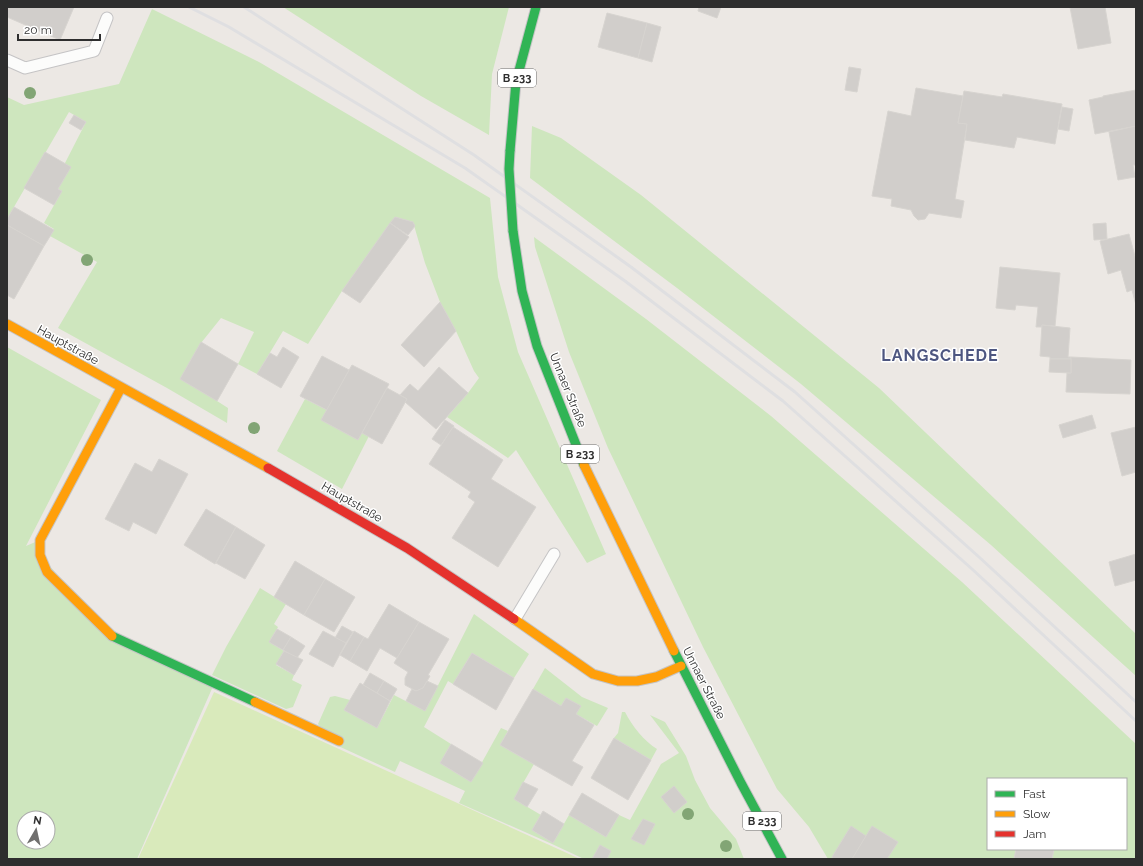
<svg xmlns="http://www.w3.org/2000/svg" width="1143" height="866" font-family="Raleway,sans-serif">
<rect width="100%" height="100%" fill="#ece8e4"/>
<g fill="#cee6be" fill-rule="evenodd">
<path d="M 283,7 L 509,7 L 492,74 L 489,135 L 421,96 Z"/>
<path d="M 152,9 L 259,62 L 490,198 L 498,277 L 518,352 L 606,554 L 587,563 L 516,450 L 508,458 L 447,417 L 468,393 L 479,378 L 474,371 L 456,331 L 440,302 L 425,263 L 413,222 L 395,217 L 342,291 L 308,344 L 283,331 L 257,374 L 238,364 L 254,332 L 221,318 L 201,343 L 217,401 L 228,408 L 227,423 L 167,388 L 58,328 L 97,262 L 50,236 L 54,229 L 44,223 L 62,191 L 58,189 L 65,163 L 86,122 L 69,112 L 7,219 L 7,97 L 24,105 L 119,84 Z"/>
<path d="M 532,126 L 561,138 L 641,195 L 879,388 L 1136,634 L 1136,676 L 991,545 L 801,384 L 677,288 L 530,178 Z"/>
<path d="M 534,237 L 646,319 L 771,416 L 962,582 L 1136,744 L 1136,859 L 1052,859 L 1054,849 L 1126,849 L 1126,779 L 988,779 L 988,849 L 1016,849 L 1014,859 L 828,859 L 809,827 L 777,789 L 703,647 L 608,448 L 569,352 L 535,247 Z"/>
<path d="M 7,347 L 101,400 L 26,546 L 40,540 L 40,555 L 110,635 L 214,684 L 137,859 L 7,859 ZM 24,818 L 48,818 L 48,842 L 24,842 Z"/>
<path d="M 305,399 L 327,410 L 322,420 L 358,440 L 362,433 L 369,436 L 342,489 L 277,451 Z"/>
<path d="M 260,588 L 286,604 L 274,624 L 278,627 L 269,642 L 284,651 L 276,665 L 294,675 L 292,680 L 302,685 L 293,707 L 286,709 L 212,675 L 226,647 Z"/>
<path d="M 474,614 L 529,654 L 514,678 L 472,653 L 453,684 L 448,681 L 424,727 L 451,744 L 440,763 L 471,782 L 501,728 L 508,731 L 500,745 L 534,764 L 514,799 L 541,815 L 532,830 L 553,843 L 569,815 L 606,837 L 619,815 L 630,820 L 661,764 L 679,753 L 650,715 L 665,722 L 686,756 L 695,780 L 710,808 L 736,839 L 744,859 L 584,859 L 552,844 L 459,803 L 465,791 L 400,761 L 395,772 L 336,745 L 318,724 L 330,697 L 335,696 L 350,700 L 344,710 L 377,728 L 394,695 L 425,711 Z"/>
<path d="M 545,668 L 582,697 L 608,708 L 597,726 L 576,714 L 580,706 L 566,698 L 561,706 L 533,689 Z"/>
<path d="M 622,712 L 625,712 C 632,726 644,741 657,749 L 651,760 L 614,738 L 618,733 Z"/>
</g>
<path fill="#d9eabb" d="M 214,692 L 580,859 L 138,859 Z"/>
<g fill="#d1cecb" stroke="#d7d4d0">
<path d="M 7,7 L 74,7 L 60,40 L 7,17 Z"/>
<path d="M 699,7 L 721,7 L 717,18 L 698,11 Z"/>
<path d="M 1070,7 L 1105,7 L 1111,43 L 1078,49 Z"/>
<path d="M 607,13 L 647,23 L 638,58 L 598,47 Z"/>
<path d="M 647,23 L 661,27 L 652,62 L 638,58 Z"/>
<path d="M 849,67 L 861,69 L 857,92 L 845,90 Z"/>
<path d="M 916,88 L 963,96 L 958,123 L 967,124 L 955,199 L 964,201 L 961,218 L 929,213 L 925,219 L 918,220 L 914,216 L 911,210 L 891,206 L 892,199 L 872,196 L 888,111 L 911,116 Z"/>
<path d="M 1136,90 L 1136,126 L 1095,134 L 1089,100 L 1103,97 L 1103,96 Z"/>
<path d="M 964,91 L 1002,97 L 1003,94 L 1062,104 L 1055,144 L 1017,137 L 1014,148 L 965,140 L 967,124 L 958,123 Z"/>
<path d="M 1062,107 L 1073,109 L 1069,131 L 1058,129 Z"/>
<path d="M 74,115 L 86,122 L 81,130 L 69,123 Z"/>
<path d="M 1136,126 L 1136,165 L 1133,165 L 1135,177 L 1118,180 L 1109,132 Z"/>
<path d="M 45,152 L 71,167 L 58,189 L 62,191 L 54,205 L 24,188 Z"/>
<path d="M 14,207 L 54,230 L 44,246 L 7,225 L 7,219 Z"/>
<path d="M 395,217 L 413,222 L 415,226 L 408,235 L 390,223 Z"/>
<path d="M 390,223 L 409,237 L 360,303 L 342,291 Z"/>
<path d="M 1106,223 L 1107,239 L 1094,240 L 1093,224 Z"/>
<path d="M 7,225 L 44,246 L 14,299 L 7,295 Z"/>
<path d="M 1129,234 L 1136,260 L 1136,305 L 1132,290 L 1127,292 L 1121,270 L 1108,274 L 1100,241 Z"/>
<path d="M 1000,267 L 1060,273 L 1055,326 L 1042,325 L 1042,327 L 1036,327 L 1038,307 L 1016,305 L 1015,310 L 996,308 Z"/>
<path d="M 440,302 L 456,331 L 424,367 L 401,345 Z"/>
<path d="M 1042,325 L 1070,328 L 1068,357 L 1071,357 L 1071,359 L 1050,359 L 1050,357 L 1040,356 Z"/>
<path d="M 201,342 L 238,364 L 217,401 L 180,379 Z"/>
<path d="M 283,347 L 299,357 L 281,388 L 257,374 L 270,353 L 277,357 Z"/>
<path d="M 322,356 L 349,370 L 327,410 L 300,396 Z"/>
<path d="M 1071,357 L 1131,360 L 1130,394 L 1066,392 L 1067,373 L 1071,373 Z"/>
<path d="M 1050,359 L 1071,359 L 1071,373 L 1049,372 Z"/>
<path d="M 352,365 L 389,384 L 358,440 L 321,420 Z"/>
<path d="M 439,367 L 468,393 L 436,429 L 405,402 L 407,399 L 400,395 L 410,384 L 418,391 Z"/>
<path d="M 387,388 L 407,399 L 382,444 L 362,433 Z"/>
<path d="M 1092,415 L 1096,428 L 1063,438 L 1059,425 Z"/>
<path d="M 445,420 L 454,426 L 441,445 L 432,439 Z"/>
<path d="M 453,427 L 503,460 L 491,479 L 536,507 L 498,567 L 452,538 L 475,502 L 468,497 L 471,492 L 429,464 Z"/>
<path d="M 1136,427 L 1136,472 L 1122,476 L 1111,433 Z"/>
<path d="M 159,459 L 188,474 L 156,534 L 133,522 L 129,531 L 105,519 L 135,463 L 152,472 Z"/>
<path d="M 206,509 L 236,527 L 215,564 L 184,545 Z"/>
<path d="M 236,527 L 265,545 L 245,579 L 216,563 Z"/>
<path d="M 1136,554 L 1136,580 L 1115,586 L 1109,562 Z"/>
<path d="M 295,561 L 325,579 L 304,615 L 274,597 Z"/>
<path d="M 325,579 L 355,597 L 334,632 L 304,615 Z"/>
<path d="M 389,604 L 419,622 L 397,658 L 380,648 L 367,671 L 350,661 L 364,637 L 368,639 Z"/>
<path d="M 419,622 L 449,639 L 428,675 L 430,676 L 423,688 L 416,691 L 405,685 L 405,678 L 408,672 L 394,663 Z"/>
<path d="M 342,626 L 353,632 L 346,643 L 335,638 Z"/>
<path d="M 277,629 L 291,637 L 283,650 L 269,642 Z"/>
<path d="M 323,631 L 346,643 L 333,667 L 309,654 Z"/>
<path d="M 354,631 L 364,637 L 350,661 L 340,655 Z"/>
<path d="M 291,637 L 305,646 L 297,658 L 283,650 Z"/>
<path d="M 284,651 L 303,660 L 294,675 L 276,664 Z"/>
<path d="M 472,653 L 514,678 L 496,710 L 453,684 Z"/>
<path d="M 370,673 L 384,681 L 377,693 L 363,685 Z"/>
<path d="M 384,681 L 397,689 L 390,701 L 377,693 Z"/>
<path d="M 427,681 L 438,686 L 425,711 L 406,701 L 412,689 L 416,691 L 423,688 Z"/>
<path d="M 360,683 L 390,701 L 377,728 L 344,710 Z"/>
<path d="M 533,689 L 561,706 L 566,698 L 581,706 L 576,714 L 594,725 L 572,761 L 583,767 L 572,786 L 500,745 Z"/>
<path d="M 614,738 L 651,760 L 628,800 L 591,778 Z"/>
<path d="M 451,744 L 483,763 L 471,782 L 440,763 Z"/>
<path d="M 523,782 L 538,789 L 527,807 L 514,799 Z"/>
<path d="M 674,786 L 687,802 L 674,813 L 661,797 Z"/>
<path d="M 582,793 L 619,815 L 606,837 L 569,815 Z"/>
<path d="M 543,811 L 564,824 L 553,843 L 532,830 Z"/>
<path d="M 643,819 L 655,824 L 644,845 L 631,839 Z"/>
<path d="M 851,826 L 866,836 L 852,859 L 833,859 L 832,857 Z"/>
<path d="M 872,826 L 898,842 L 887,859 L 852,859 Z"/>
<path d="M 600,845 L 611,851 L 607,859 L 592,859 Z"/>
<path d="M 1016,849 L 1054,849 L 1052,859 L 1014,859 Z"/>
</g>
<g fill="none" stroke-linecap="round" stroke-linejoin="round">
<g stroke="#c5c4c5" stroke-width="13">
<g id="lane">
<path d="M 7,60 L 25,68 L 94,51 L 107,18"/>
<path d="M 515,619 L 554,554"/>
</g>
</g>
<g stroke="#c5c4c5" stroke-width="11">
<g id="fast">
<path d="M 510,151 L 516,82 L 536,7"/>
<path d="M 513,231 L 522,291 L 537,346 L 584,465"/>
<path d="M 112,636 L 255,702"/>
<path d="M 674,651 L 741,783 L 782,859"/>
</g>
</g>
<g stroke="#c5c4c5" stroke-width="11">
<g id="slow">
<path d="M 7,324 L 268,468"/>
<path d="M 584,465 L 674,651"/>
<path d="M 514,619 L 593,674 L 618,681 L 637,681 L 656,677 L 681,666"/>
<path d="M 112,636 L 47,572 L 40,555 L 40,540 L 121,388"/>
<path d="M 255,702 L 339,741"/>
</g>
</g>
<g stroke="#c5c4c5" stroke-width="11">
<path id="jam" d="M 268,468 L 407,548 L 514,619"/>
</g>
<use href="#lane" stroke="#fcfcfb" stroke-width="11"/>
<use href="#fast" stroke="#30b455" stroke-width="9"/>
<use href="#slow" stroke="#ff9f0a" stroke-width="9"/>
<use href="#jam" stroke="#e5322d" stroke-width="9"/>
<g stroke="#dfdfe1" stroke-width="3">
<path d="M 189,7 L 229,27 L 465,168 L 625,281 L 783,401 L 972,569 L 1136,721"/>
<path d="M 244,7 L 474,155 L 631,267 L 795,392 L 979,557 L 1136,702"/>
</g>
<g stroke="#c6c5c4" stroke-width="11" stroke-linecap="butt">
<path id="fast-bridge" d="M 510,151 L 509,169 L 513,231"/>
</g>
<use href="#fast-bridge" stroke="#30b455" stroke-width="9"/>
</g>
<g fill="#82a575">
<circle cx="30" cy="93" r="6"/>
<circle cx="87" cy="260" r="6"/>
<circle cx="254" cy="428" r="6"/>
<circle cx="688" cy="814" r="6"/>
<circle cx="726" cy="846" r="6"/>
</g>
<g text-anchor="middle" stroke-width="3" stroke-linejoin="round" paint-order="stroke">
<g fill="#fff" stroke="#6d6d6d" stroke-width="1">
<rect x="498" y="69" width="38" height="18" rx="3"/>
<rect x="561" y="445" width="38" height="18" rx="3"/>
<rect x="743" y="812" width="38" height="18" rx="3"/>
</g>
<g font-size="11" font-weight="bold" fill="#2e2e2e">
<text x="517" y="82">B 233</text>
<text x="580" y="458">B 233</text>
<text x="762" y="825">B 233</text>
</g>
<g font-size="12" fill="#2e2e2e" stroke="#fff">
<text transform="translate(68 345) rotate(29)" y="4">Hauptstraße</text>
<text transform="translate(568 390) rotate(68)" y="4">Unnaer Straße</text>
<text transform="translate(352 502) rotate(30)" y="4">Hauptstraße</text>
<text transform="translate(704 683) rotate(63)" y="4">Unnaer Straße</text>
</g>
<g font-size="16" font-weight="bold" letter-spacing="1" fill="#4d5680" stroke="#fff">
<text x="940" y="361">LANGSCHEDE</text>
</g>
</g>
<rect width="1143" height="866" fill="none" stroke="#2e2e2e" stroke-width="16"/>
<rect x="987" y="778" width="140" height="72" fill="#ffffff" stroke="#ababab"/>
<rect x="995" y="791" width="20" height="6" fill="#30b455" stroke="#ababab"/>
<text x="1023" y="798" font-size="12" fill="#2e2e2e">Fast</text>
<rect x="995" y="811" width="20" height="6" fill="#ff9f0a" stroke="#ababab"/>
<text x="1023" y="818" font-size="12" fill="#2e2e2e">Slow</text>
<rect x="995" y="831" width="20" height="6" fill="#e5322d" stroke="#ababab"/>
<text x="1023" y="838" font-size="12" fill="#2e2e2e">Jam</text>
<g transform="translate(36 830) rotate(9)"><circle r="19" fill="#ffffff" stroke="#ababab"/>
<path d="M0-3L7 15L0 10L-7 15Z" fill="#706f6e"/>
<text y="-6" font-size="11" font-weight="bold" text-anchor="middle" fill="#2e2e2e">N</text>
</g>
<path d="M18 34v6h82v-6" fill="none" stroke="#2e2e2e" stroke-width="2"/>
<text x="24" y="34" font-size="12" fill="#2e2e2e" stroke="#ffffff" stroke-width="3" paint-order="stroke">20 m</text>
</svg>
